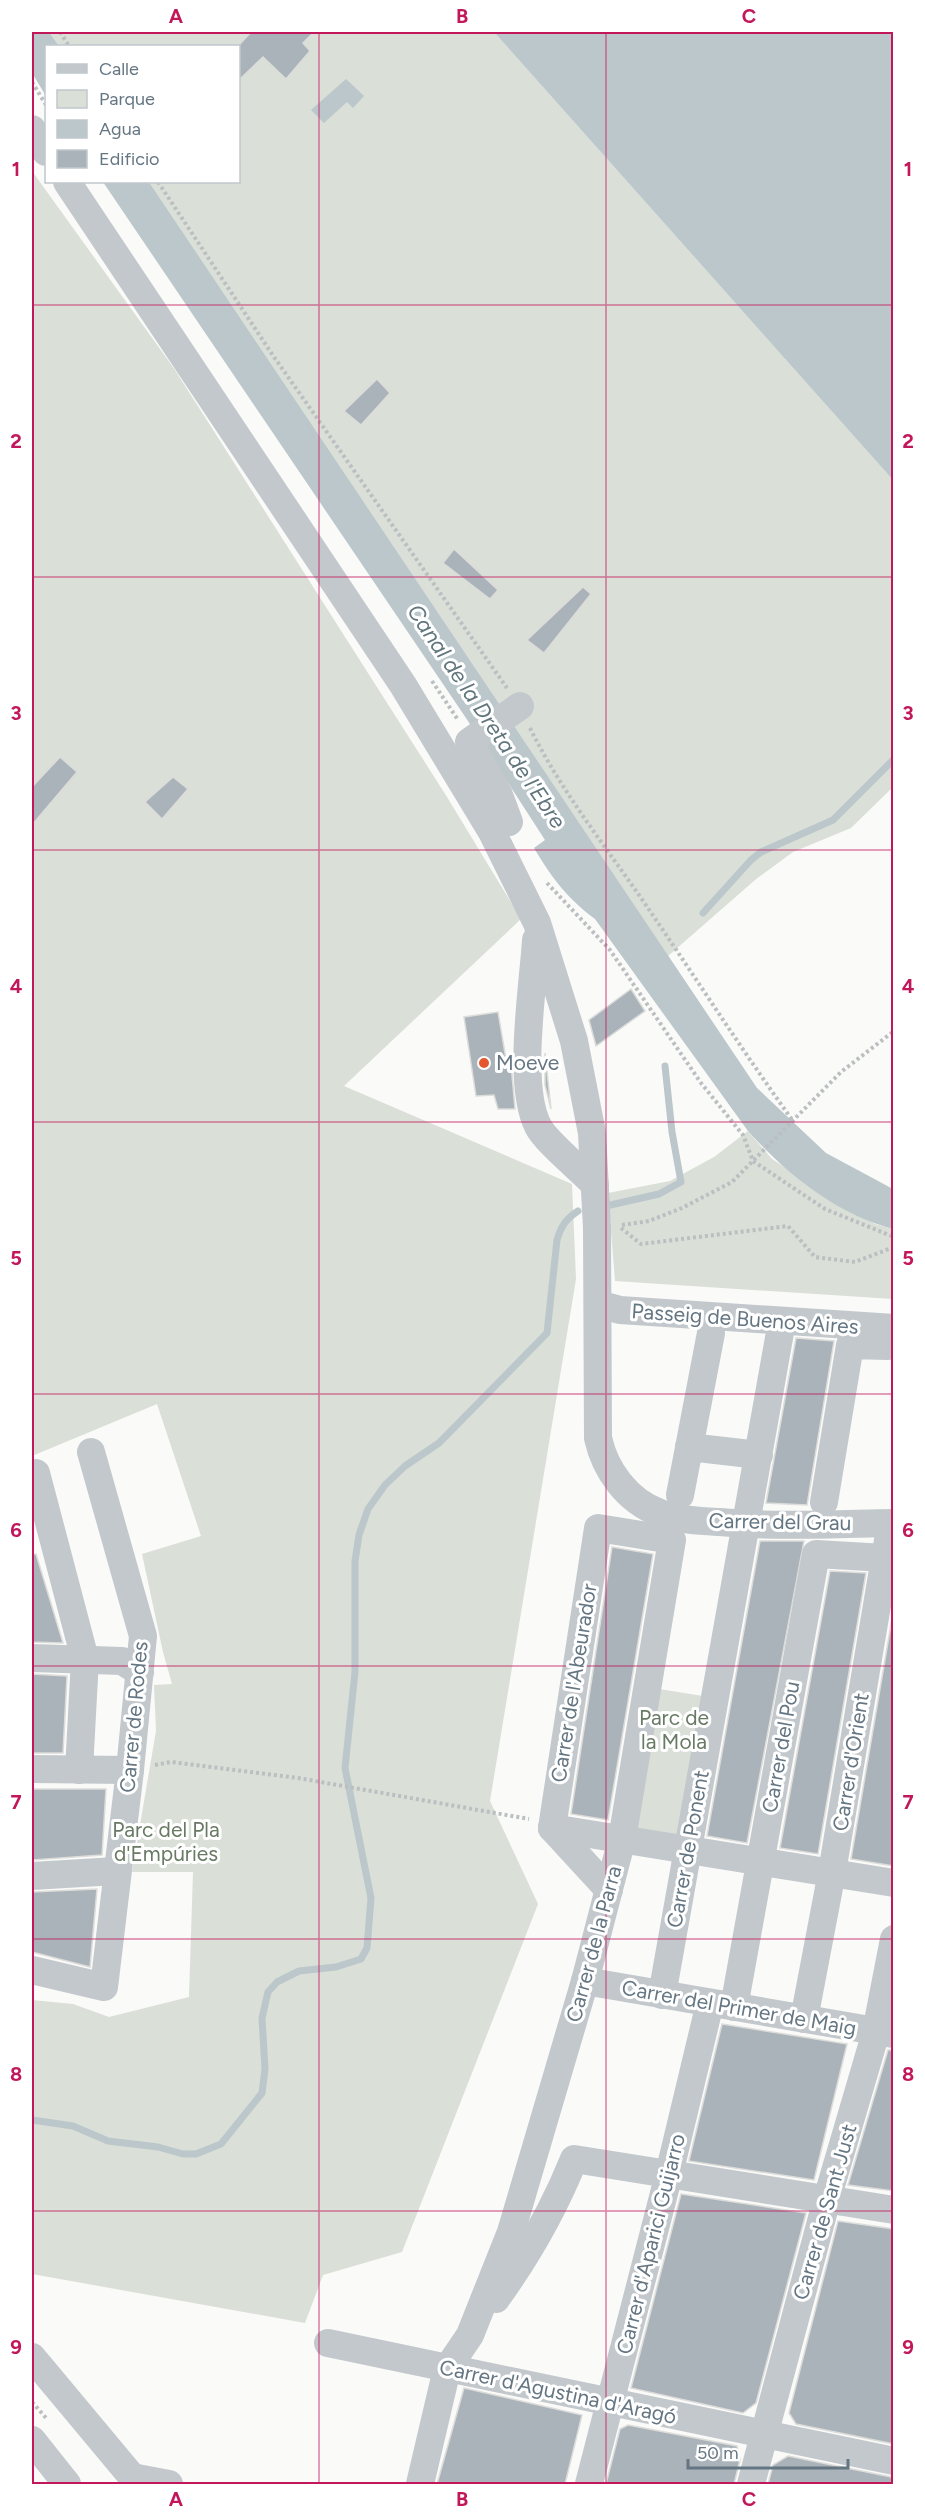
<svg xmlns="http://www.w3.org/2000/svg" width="925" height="2516" font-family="Figtree,sans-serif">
<rect width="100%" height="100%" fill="#fafaf8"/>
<g fill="#dadfd7">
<path d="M 49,32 L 494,32 L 893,480 L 893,787 L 851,828 L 793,852 L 755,880 L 668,956 L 149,182 L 238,182 L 238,46 L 59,46 Z"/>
<path d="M 32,171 L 173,367 L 447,797 L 521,919 L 344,1086 L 572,1184 L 576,1279 L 490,1801 L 538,1904 L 402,2252 L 323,2275 L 305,2323 L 32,2274 L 32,2000 L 73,2004 L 109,2017 L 189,1997 L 193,1872 L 132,1872 L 156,1731 L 154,1685 L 172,1684 L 163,1652 L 142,1554 L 201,1536 L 157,1404 L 32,1456 Z"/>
<path d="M 748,1131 L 772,1159 L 875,1224 L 893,1229 L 893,1299 L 615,1281 L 608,1193 L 670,1181 L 714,1157 Z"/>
<path d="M 653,1688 L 709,1697 L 682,1843 L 628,1835 Z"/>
</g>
<g fill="#bbc7cb">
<path d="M 32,32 L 49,32 L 59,46 L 46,46 L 46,96 L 32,73 Z"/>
<path d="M 494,32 L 893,32 L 893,480 Z"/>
<path d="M 346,79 L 364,96 L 353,108 L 347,102 L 324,123 L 311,110 Z"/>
<path d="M 103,182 L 149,182 L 757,1088 L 826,1153 L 893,1189 L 893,1229 C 838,1215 785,1173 748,1131 L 595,919 C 568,899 551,877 534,848 L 545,840 L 466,718 Z"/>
</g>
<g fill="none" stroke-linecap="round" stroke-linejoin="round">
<g stroke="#bbc7cb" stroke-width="7">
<path d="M 703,913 L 751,860 L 761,852 L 833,820 L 894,759"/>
<path d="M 606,1206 L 659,1194 L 681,1182 L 672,1132 L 665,1066"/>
<path d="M 32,2120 L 73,2126 L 108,2141 L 158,2147 L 183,2154 L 196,2154 L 221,2144 L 262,2093 L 265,2069 L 262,2018 L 268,1992 L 277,1982 L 299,1971 L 336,1967 L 361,1959 L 367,1948 L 371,1898 L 345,1768 L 355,1672 L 355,1561 L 359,1535 L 368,1509 L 385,1485 L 405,1466 L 439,1443 L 547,1333 L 557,1240 C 561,1226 566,1219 578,1211"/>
</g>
</g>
<g fill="#aab3b9" stroke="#dcdcda" stroke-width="1.5">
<path d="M 251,32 L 314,32 L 303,43 L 310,51 L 286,79 L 263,57 L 239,80 L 239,45 Z"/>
<path d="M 377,379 L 390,393 L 361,425 L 344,411 Z"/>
<path d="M 454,549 L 498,590 L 490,599 L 443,563 Z"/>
<path d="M 583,587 L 591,594 L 544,653 L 527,640 Z"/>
<path d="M 60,757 L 77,772 L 32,825 L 32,787 Z"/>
<path d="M 173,777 L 188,789 L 162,819 L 145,802 Z"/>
<path d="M 631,989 L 645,1011 L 596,1046 L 589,1020 Z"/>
<path d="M 498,1012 L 507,1065 L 511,1064 L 515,1109 L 498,1109 L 494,1095 L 476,1096 L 464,1017 Z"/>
<path d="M 545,1053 L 551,1109 L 545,1085 Z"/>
<path d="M 796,1338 L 834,1341 L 807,1505 L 766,1503 Z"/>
<path d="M 760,1541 L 804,1541 L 747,1843 L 707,1836 Z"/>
<path d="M 612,1547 L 653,1554 L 608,1820 L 571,1814 Z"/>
<path d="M 32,1554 L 36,1554 L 63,1643 L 32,1642 Z"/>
<path d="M 830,1571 L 866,1573 L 818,1854 L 780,1848 Z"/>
<path d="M 894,1607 L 894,1866 L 851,1859 Z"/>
<path d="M 32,1674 L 67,1676 L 63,1753 L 32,1753 Z"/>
<path d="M 32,1789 L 106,1789 L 102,1855 L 32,1860 Z"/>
<path d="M 97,1889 L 90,1967 L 32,1952 L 32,1892 Z"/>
<path d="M 722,2024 L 847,2044 L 814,2180 L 689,2161 Z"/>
<path d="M 888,2050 L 894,2050 L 894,2191 L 848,2185 Z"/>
<path d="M 681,2194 L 806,2213 L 756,2403 L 743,2413 L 631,2388 Z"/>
<path d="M 838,2221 L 894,2229 L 894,2444 L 796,2424 L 789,2413 Z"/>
<path d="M 464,2388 L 582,2415 L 565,2484 L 437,2484 Z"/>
<path d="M 628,2425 L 737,2446 L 740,2460 L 734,2484 L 606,2484 L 620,2429 Z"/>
<path d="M 788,2456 L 891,2477 L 894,2484 L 768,2484 L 773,2465 Z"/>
</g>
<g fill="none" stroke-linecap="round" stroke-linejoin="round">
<g stroke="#bbbfc2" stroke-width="4" stroke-dasharray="3 3" stroke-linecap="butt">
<path d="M 60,32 L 69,46"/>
<path d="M 32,82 L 46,105"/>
<path d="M 158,182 L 274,357 L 507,688"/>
<path d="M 432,681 L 458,720"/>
<path d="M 530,728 C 563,795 611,853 652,914 C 699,983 744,1053 793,1121"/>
<path d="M 547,883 L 610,950 L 701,1083 L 743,1135 L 753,1161 L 825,1209 L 894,1237"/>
<path d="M 622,1225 L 649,1221 L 682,1208 L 732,1182 L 841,1072 L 894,1031"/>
<path d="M 621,1228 L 641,1244 L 788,1226 L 815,1257 L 855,1262 L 894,1247"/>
<path d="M 155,1765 L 171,1762 L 298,1778 L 529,1819"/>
<path d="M 32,2402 L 47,2419"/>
</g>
<g stroke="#c3c8cc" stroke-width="28">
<path d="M 32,129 L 46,152"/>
<path d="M 67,182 L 403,685 L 492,832 L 537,923 L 574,1041 L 592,1133 L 597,1228 L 598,1438 C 605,1470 627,1501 660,1513 C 678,1520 700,1521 719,1522 C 777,1527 835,1524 894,1523"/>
<path d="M 509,822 L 499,795 L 469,742 L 520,706"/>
<path d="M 536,940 C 533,988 517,1085 538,1126 C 545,1141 582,1171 595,1185"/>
<path d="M 598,1304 L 620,1310 L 894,1328"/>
<path d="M 689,1447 L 759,1455"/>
<path d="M 36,1473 L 85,1659 L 79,1770"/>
<path d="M 680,1495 L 711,1333"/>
<path d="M 824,1502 L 850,1345 L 888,1346"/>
<path d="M 32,1658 L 122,1661 L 140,1672"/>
<path d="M 32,1769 L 130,1770"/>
<path d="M 552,1828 L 894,1883"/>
<path d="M 552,1828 L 609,1890"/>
<path d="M 32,1876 L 116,1871"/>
<path d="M 32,1970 L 104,1987 L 130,1770 L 143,1636 L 91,1452"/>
<path d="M 585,1981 L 893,2034"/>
<path d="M 662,1995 L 782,1321"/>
<path d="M 734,2007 L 816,1554 L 885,1558"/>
<path d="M 804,2019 L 832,1872 L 888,1540"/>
<path d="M 496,2299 C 527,2256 554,2209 574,2159 L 894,2210"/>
<path d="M 328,2343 L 894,2461"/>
<path d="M 32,2357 L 138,2484"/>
<path d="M 32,2440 L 67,2484"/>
<path d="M 132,2477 L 169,2484"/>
<path d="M 420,2484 L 447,2369 L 470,2335 L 511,2232 L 585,1981 L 622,1839 L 672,1540 L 598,1528 L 552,1828"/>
<path d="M 589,2484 L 669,2174 L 710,2003"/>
<path d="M 751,2484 L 827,2199 L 876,2032 L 894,1939"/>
</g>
</g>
<path fill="none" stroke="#c2185b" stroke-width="1.5" stroke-opacity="0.55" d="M 319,32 L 319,2484M 606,32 L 606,2484M 32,305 L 894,305M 32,577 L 894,577M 32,850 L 894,850M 32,1122 L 894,1122M 32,1394 L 894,1394M 32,1666 L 894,1666M 32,1939 L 894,1939M 32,2211 L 894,2211"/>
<circle fill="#e4572e" stroke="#fff" stroke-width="2" cx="484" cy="1063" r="6"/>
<g text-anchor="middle" stroke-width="6" stroke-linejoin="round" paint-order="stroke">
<g font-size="21" fill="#657683" stroke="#fff" text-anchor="start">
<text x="496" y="1070">Moeve</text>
</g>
<g font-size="21" fill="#657683" stroke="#fff">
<text transform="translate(745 1319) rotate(4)" y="7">Passeig de Buenos Aires</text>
<text transform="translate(780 1522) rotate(1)" y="7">Carrer del Grau</text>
<text transform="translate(574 1683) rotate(-81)" y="7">Carrer de l'Abeurador</text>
<text transform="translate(134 1717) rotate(-85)" y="7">Carrer de Rodes</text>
<text transform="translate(781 1747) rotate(-80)" y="7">Carrer del Pou</text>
<text transform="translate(851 1762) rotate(-81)" y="7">Carrer d'Orient</text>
<text transform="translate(688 1849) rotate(-80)" y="7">Carrer de Ponent</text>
<text transform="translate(594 1944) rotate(-75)" y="7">Carrer de la Parra</text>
<text transform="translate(739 2008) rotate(10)" y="7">Carrer del Primer de Maig</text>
<text transform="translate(825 2212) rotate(-74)" y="7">Carrer de Sant Just</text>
<text transform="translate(651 2244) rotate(-76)" y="7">Carrer d'Aparici Guijarro</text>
<text transform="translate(558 2392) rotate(12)" y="7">Carrer d'Agustina d'Aragó</text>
</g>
<g font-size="21" fill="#687a64" stroke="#fff">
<text x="674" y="1725">Parc de<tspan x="674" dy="24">la Mola</tspan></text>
<text x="166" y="1837">Parc del Pla<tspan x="166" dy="24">d'Empúries</tspan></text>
</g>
<g font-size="22" font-style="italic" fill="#60757c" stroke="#fff">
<text transform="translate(487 716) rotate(56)" y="8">Canal de la Dreta de l'Ebre</text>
</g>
</g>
<rect width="925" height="2516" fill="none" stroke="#ffffff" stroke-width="66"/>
<rect x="45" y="45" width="195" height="138" fill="#ffffff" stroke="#c1c8cd" stroke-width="1.5"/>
<rect x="57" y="64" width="30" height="9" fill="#c3c8cc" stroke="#c1c8cd" stroke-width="1.5"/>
<text x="99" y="75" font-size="18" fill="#657683">Calle</text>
<rect x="57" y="90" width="30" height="18" fill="#dadfd7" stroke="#c1c8cd" stroke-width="1.5"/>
<text x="99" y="105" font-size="18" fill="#657683">Parque</text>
<rect x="57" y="120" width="30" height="18" fill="#bbc7cb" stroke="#c1c8cd" stroke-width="1.5"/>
<text x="99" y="135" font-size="18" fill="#657683">Agua</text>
<rect x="57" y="150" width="30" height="18" fill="#aab3b9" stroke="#c1c8cd" stroke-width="1.5"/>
<text x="99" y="165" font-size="18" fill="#657683">Edificio</text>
<path d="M688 2459v9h160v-9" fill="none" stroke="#657683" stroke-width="3"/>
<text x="697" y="2459" font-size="18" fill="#657683" stroke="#ffffff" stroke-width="4.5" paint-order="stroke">50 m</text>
<rect x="33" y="33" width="859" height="2450" fill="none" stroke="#c2185b" stroke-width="2"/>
<g font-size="20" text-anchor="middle" font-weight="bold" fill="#c2185b">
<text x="176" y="23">A</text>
<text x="462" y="23">B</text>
<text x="749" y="23">C</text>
<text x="16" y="176">1</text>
<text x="908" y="176">1</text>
<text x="16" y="448">2</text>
<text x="908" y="448">2</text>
<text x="16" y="720">3</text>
<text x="908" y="720">3</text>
<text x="16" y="993">4</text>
<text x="908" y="993">4</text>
<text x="16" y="1265">5</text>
<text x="908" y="1265">5</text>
<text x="16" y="1537">6</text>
<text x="908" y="1537">6</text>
<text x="16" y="1809">7</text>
<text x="908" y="1809">7</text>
<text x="16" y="2081">8</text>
<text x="908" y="2081">8</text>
<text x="16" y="2354">9</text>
<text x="908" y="2354">9</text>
<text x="176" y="2506">A</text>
<text x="462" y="2506">B</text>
<text x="749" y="2506">C</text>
</g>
</svg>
